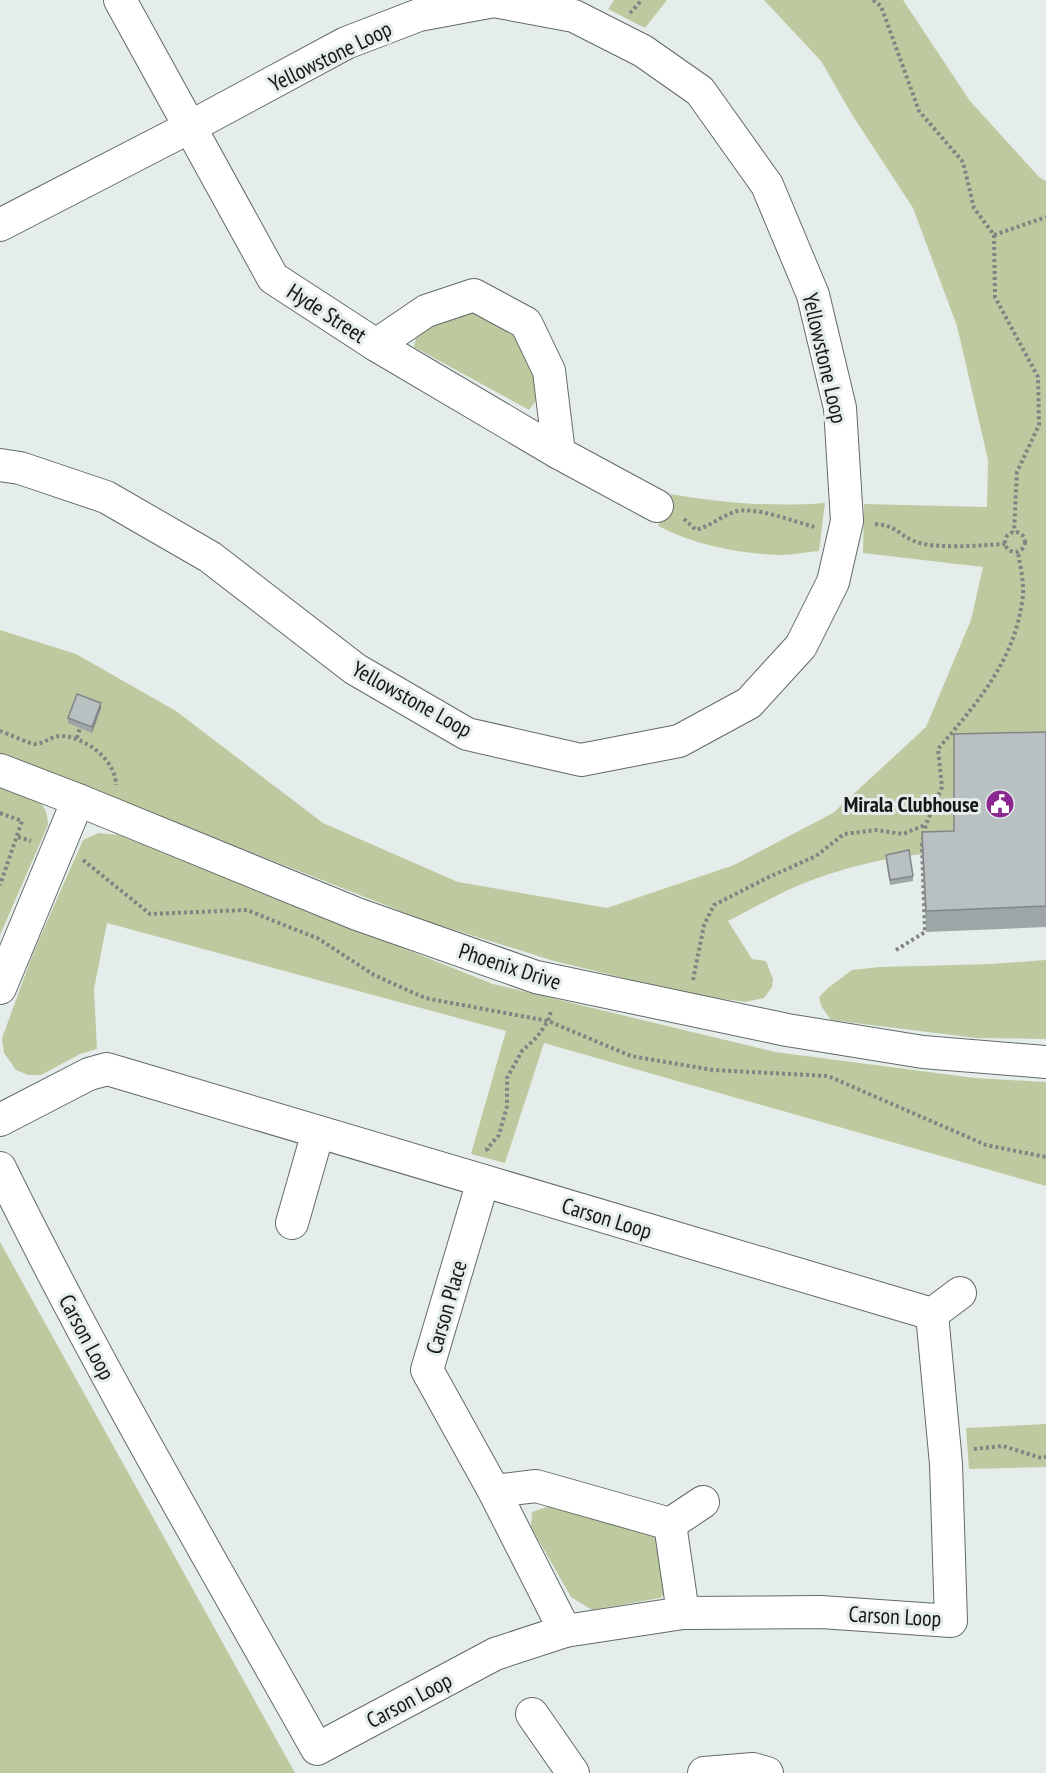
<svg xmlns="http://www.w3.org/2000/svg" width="1046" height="1773" font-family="'PT Sans Narrow',sans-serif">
<rect width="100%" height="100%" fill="#e5edeb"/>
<g fill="#bdcaa0">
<path d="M 614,0 L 667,0 L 645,28 L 608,9 Z"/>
<path d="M 764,0 L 903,0 L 970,101 L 1039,177 L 1046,181 L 1046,753 L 954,852 C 904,853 849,865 802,884 C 777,894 752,909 728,921 L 752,959 L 766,961 L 773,979 L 772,987 L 764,998 L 745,1002 L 689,994 L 554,961 L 423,920 L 0,753 L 0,630 L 76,654 L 176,711 L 323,823 L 458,882 L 607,908 L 734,865 L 833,813 L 926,727 L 971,620 L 983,567 L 863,553 L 864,504 L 987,507 L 988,460 L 957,326 L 913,208 L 851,113 L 821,61 Z"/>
<path d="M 472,307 L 503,317 L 534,369 L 538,398 L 529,410 L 414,347 L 418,329 Z"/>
<path d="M 671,494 C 721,503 774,507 825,503 L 819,551 C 806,552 793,555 781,555 C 739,554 695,545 658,526 Z"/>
<path d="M 0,785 C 24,794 48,795 48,825 L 0,935 Z"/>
<path d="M 99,833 L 119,835 L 493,984 L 775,1052 L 975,1078 L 1046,1082 L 1046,1186 L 544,1043 L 505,1163 L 471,1154 L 506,1031 L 107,923 L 94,989 L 97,1049 L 80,1054 L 41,1075 L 28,1075 L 16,1070 L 4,1053 L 2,1038 L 34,951 L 83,840 Z"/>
<path d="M 1046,960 L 1046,1039 L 976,1038 L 831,1020 L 821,1006 L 819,997 L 828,988 L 852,970 L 880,967 L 991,964 Z"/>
<path d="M 0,1242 L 295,1773 L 0,1773 Z"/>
<path d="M 1046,1424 L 1046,1467 L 969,1469 L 966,1428 Z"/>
<path d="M 550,1506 L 650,1530 L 660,1542 L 667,1592 L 660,1598 L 592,1610 L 571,1597 L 531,1527 L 532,1512 Z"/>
</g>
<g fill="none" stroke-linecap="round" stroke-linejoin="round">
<g stroke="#636a68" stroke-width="34">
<g id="street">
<path d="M 120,0 L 273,278 L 376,345 L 559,453 L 657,506"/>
<path d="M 0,225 L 190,127 L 346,43 L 419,15 L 494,1 L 574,16 L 643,51 L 700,91 L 767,185 L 813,295 L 840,408 L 847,521 L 833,582 L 801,646 L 749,703 L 679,741 L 581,760 L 467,734 L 355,669 L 210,557 L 106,497 L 20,468 L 0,465"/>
<path d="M 376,345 L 426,311 L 474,295 L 526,323 L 549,371 L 559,453"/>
<path d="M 0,770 L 78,800 L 357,914 L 536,977 L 787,1030 L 923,1052 L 1046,1062"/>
<path d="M 0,988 L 78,800"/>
<path d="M 0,1120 L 89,1074 L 107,1069 L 932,1314"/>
<path d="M 0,1168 C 97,1366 209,1557 317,1749 L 495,1654 L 565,1631 L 683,1613 L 821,1612 L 951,1621 L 946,1464 L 932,1314"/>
<path d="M 483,1181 L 427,1370 L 494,1491 L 565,1631"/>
<path d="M 292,1223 L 318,1132"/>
<path d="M 932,1314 L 960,1293"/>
<path d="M 494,1491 L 536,1486 L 670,1524 L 683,1613"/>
<path d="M 670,1524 L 703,1502"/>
<path d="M 532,1714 L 573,1773"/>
<path d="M 704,1773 L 753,1769 L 767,1773"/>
</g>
</g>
<g stroke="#7f8583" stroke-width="4" stroke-dasharray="3 3" stroke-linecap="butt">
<path d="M 873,0 L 881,6 L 919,111 L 963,162 L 974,208 L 994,235 L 995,297 L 1038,377 L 1039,425 L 1017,472 L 1014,532"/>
<path d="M 630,13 L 642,0"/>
<path d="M 994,235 L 1046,217"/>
<path d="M 684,519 L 696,530 C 710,526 720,517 734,512 C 752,505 795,522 815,527"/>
<path d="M 875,524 C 898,526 897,534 914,541 C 937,550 980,545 1006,544"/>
<circle cx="1015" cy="542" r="10"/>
<path d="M 0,731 C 9,734 27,743 35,744 C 44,744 53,735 62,736 C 85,737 116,760 116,785"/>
<path d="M 77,738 L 80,728"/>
<path d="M 0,813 L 22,821 L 0,885"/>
<path d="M 18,837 L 31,841"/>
<path d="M 83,860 L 150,914 L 247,910 L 319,939 L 374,975 L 425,998 L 548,1021 L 631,1056 L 713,1070 L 828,1076 L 986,1145 L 1046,1157"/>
<path d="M 896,950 L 925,932 L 922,845 L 926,824 L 942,787 L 938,749 C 978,702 1017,658 1023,594 C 1024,581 1020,565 1018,552"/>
<path d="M 693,980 L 704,925 L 714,905 L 769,877 L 816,856 L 844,834 L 876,830 L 903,834 L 925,825"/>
<path d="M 488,1151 L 487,1149 L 499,1135 L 507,1106 L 507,1078 L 522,1051 L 537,1037 L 548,1021 L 551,1011"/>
<path d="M 974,1449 L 1003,1446 L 1041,1458 L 1046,1457"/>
</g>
<use href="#street" stroke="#fff" stroke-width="32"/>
</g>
<g fill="#9ea5a6">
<path d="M 101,708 L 92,733 L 68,723 L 68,718 Z"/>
<path d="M 1046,732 L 1046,927 L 926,932 L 922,853 L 922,832 L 954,831 Z"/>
<path d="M 886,855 L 913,876 L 913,881 L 890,885 L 886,860 Z"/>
</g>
<path fill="#818687" d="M 101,703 L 101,708 L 92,733 L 92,727 Z"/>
<g fill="#b8c0c1" stroke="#818687" stroke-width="1.5">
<path d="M 77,694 L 101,703 L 92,727 L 68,718 Z"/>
<path d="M 1046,732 L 1046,906 L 926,911 L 922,832 L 954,831 L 954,734 Z"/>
<path d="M 909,850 L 913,876 L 890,880 L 886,855 Z"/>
</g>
<defs>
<g id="civic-disc" transform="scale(1.5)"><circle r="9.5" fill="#8b288f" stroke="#e5edeb"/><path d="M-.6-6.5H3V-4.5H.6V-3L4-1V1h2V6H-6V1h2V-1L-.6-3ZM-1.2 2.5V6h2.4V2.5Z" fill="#fff"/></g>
</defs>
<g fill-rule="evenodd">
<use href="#civic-disc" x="1000" y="804"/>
</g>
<g text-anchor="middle" stroke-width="6" stroke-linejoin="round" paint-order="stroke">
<g font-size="22" fill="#151817" stroke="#e5edeb">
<text transform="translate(330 56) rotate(-26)" y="8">Yellowstone Loop</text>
<text transform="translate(327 313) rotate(33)" y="8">Hyde Street</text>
<text transform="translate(825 358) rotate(77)" y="8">Yellowstone Loop</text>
<text transform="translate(412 699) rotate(29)" y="8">Yellowstone Loop</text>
<text transform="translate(510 966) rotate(18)" y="8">Phoenix Drive</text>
<text transform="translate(607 1218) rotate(17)" y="8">Carson Loop</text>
<text transform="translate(446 1307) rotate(-74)" y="8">Carson Place</text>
<text transform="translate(87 1337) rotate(62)" y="8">Carson Loop</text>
<text transform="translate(895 1616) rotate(3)" y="8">Carson Loop</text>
<text transform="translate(409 1700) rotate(-28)" y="8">Carson Loop</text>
</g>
<g font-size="22" font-weight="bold" fill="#151817" stroke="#e5edeb" text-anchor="end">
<text x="979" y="812">Mirala Clubhouse</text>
</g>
</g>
</svg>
